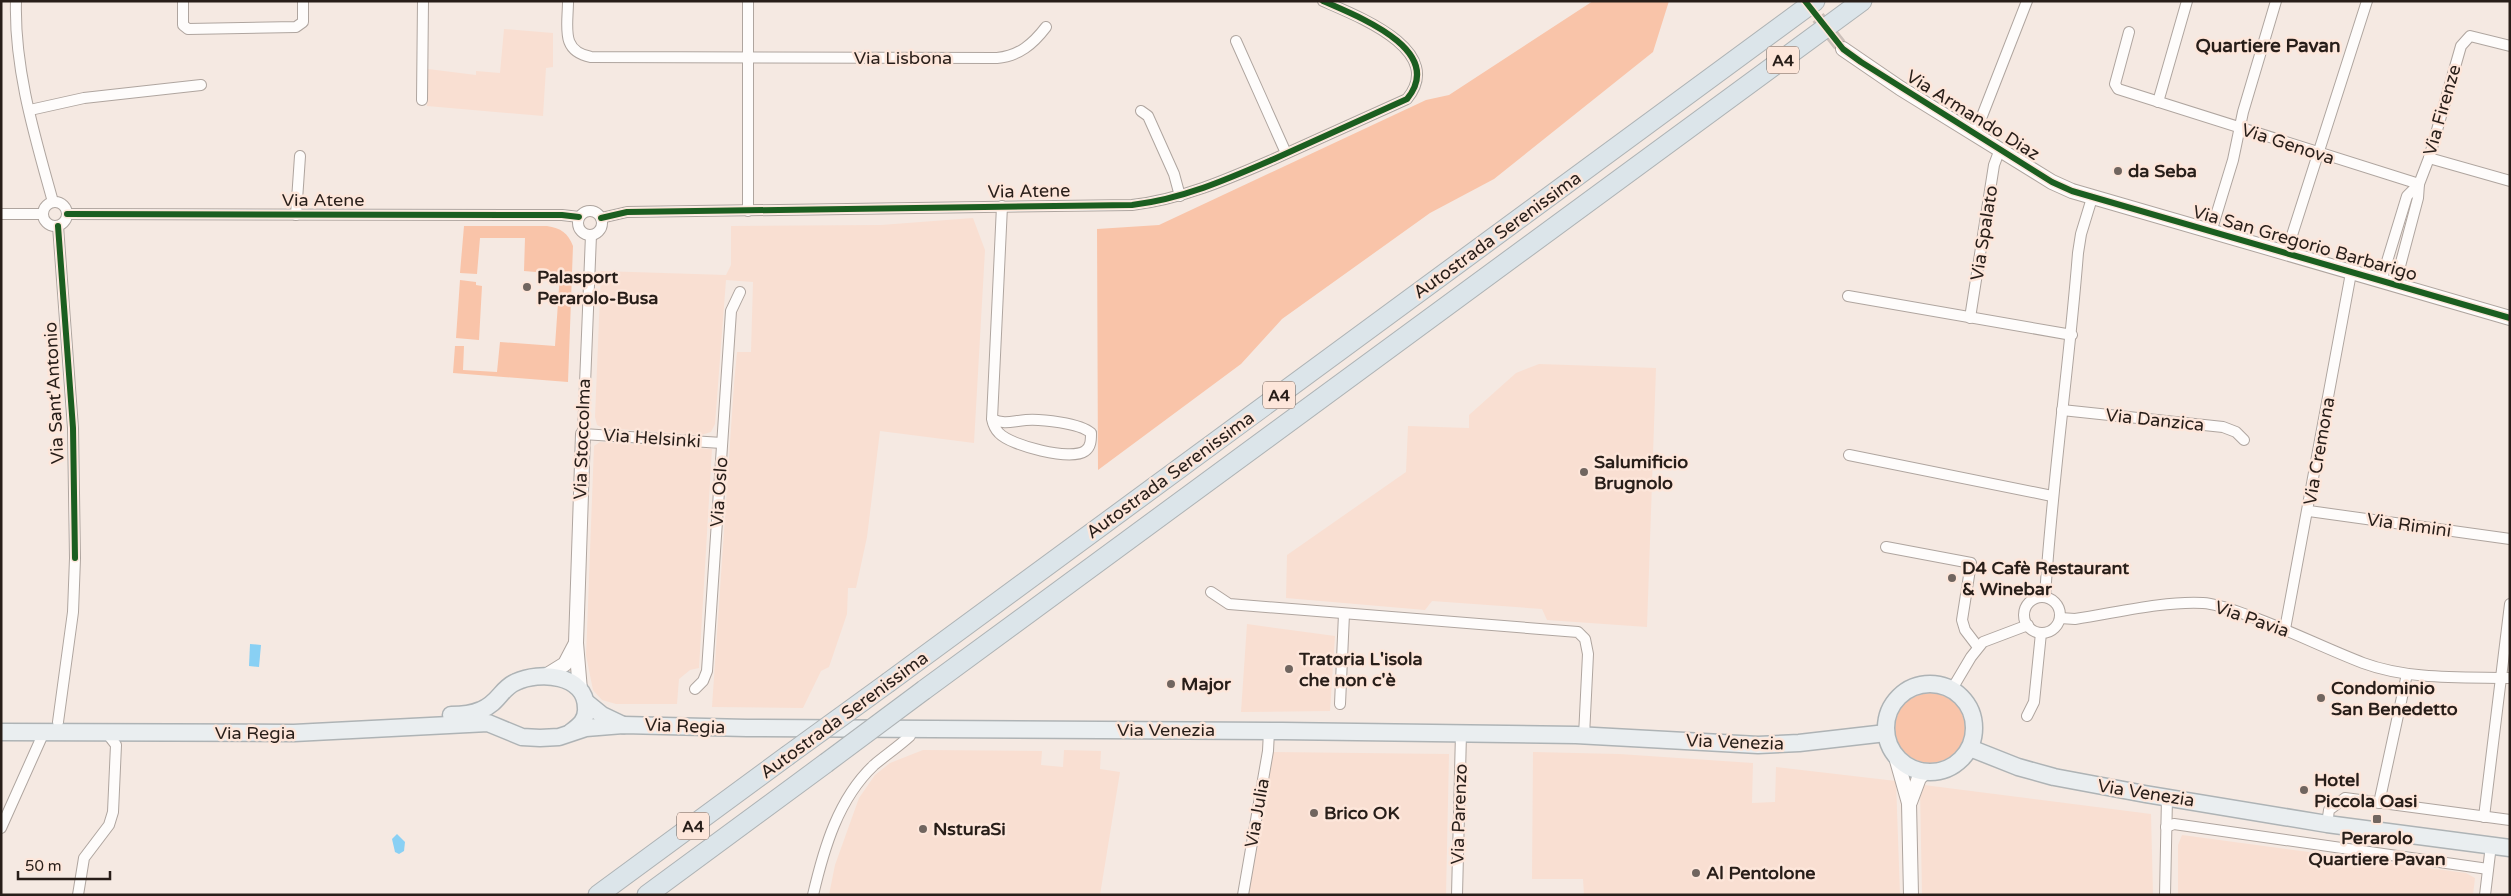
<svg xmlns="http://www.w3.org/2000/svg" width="2511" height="896" font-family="'Varela Round',sans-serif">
<rect width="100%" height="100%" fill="#f5e9e2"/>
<g fill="#f9dfd2">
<path d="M 504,29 L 553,33 L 553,67 L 546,68 L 543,116 L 427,106 L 428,69 L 476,75 L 476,71 L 500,73 Z"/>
<path d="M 973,218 L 985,250 L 974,443 L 880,431 L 867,537 L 856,588 L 848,588 L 847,614 L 829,667 L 821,671 L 803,708 L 712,707 L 734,384 L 737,352 L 751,352 L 753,282 L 726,280 L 715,424 L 711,432 L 701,435 L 603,428 L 597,425 L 595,417 L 601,271 L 726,275 L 731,265 L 731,226 L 881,225 Z"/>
<path d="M 1539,364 L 1656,368 L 1647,627 L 1547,620 L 1542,609 L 1432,601 L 1425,610 L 1286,598 L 1287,555 L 1406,472 L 1408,426 L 1469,428 L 1469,415 L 1516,373 Z"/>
<path d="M 600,442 L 712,449 L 699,668 L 690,670 L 679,679 L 677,704 L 616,704 L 602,700 L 593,690 L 586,655 L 587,631 L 594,446 Z"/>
<path d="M 1247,624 L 1335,636 L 1330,711 L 1241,712 Z"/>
<path d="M 923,750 L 1042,751 L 1041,765 L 1063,767 L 1064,750 L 1101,751 L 1100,769 L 1120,772 L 1100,895 L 829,895 L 835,865 L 859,798 L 875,775 L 890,763 Z"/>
<path d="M 1272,752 L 1449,754 L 1446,895 L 1247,895 Z"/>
<path d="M 1533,752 L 1619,754 L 1753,763 L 1752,803 L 1775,802 L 1776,767 L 1896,781 L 1900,895 L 1584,895 L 1583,879 L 1532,879 Z"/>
<path d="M 1924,785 L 2151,814 L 2153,895 L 1922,895 L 1920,789 Z"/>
<path d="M 2182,835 L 2466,873 L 2475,878 L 2473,895 L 2178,895 L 2178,845 Z"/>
</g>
<g fill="#f9c4a9">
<path d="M 1593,1 L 1669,1 L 1653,52 L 1494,179 L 1430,213 L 1282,319 L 1241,364 L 1098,470 L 1097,229 L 1159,225 L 1426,100 L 1449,95 Z"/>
<path d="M 464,226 L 547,226 C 561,228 568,233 573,246 L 568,382 L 453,373 L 455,346 L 464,346 L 463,370 L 497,372 L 500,342 L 555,346 L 560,274 L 524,271 L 525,238 L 480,238 L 477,274 L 460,273 Z"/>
<path d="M 460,280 L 476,282 L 476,285 L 482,286 L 479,340 L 456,338 Z"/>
<circle cx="1930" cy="728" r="35"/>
</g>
<g fill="#89d0f4">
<path d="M 250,644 L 261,645 L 259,667 L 249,666 Z"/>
<path d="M 397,834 L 405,842 L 404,851 L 399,854 L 395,852 L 392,839 Z"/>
</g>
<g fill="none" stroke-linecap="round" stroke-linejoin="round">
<path stroke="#ccc0ba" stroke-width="14" stroke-dasharray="14 7" stroke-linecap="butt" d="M 1805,1 L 1843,49"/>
<g stroke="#afa59f" stroke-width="12">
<g id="minor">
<path d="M 16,1 C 14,69 35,137 53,202"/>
<path d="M 183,1 L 183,25 L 188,29 L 296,27 L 303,22 L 303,1"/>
<path d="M 568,1 C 568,27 560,51 591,57 L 997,58 C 1019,56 1033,44 1046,27"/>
<path d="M 2129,32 L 2115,84 L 2118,89 L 2419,184"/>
<path d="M 1236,41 L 1286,153"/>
<path d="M 422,100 L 423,1"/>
<path d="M 2158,102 L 2187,1"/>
<path d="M 30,110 L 84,98 L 201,85"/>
<path d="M 1141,111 L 1148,116 L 1174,174 L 1180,196"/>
<path d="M 1975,134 L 2027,1"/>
<path d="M 2429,158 L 2510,181"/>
<circle cx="55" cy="214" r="12"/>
<circle cx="590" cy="223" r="12"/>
<path d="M 748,211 L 748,1"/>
<path d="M 1,214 L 43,214"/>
<path d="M 67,214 L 562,215 L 579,217"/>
<path d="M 296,215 L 300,156"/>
<path d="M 601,218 L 627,212 L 1132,205 C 1183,199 1228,179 1274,159 C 1319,139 1363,119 1407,99 C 1447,50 1357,16 1323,1"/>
<path d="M 58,226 L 73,428 L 75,558 L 73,612 L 58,722"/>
<path d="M 2211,232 L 2233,160 L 2243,112 L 2276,1"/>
<path d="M 591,235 L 583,434 L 722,443"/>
<path d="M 2286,254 L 2367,1"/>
<path d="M 2381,281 L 2407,196 L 2419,184"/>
<path d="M 2395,285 L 2418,198 L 2419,184 L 2429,158 L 2461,46 L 2470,36 L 2510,46"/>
<path d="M 1848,296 L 2072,335"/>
<path d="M 1970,318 L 1994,165 L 2000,149"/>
<path d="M 2062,410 L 2223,427 L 2236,432 L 2244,440"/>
<path d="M 992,419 C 1005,425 1012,421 1026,420 C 1041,419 1080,423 1091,433 C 1091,440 1091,447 1085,451 C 1071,461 1011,446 999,433 C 995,429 993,424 992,419 L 1002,206"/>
<path d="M 1849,455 L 2052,496"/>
<path d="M 2309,511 L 2510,539"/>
<path d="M 1886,547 L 1971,563 L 1962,620 L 1965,630 L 1978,647"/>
<path d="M 1211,592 L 1229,604 L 1578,632 L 1585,639 L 1588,654 L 1584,736"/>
<path d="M 2045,597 C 2052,482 2069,368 2078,253 L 2081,234 L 2092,198"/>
<circle cx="2042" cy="615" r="18"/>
<path d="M 2060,618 L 2075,619 C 2116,613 2161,601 2203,603 C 2218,604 2233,610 2247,615 C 2287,629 2324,648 2363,663 C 2409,680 2461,677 2510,678"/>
<path d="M 2285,629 L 2351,273"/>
<path d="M 695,689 L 703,681 L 707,671 L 731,311 L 740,292"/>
<path d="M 1952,689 L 1971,657 L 1983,642 L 2028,625"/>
<path d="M 1340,704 L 1344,614"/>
<path d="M 2027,716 L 2034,702 L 2041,633"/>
<path d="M 2379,803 L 2407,674"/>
<path d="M 2484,817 L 2510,604"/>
<path d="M 2327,824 L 2329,810 L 2345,798 L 2510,820"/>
<path d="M 2166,827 L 2174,824 L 2488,869"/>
<path d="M 1,828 L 44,732"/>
<path d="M 78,895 L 84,858 L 109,825 L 113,812 L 116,745 L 106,732"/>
<path d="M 813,895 C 824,848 838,799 874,765 C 886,755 899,746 910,736 L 910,729"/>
<path d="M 1243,895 L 1268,751 L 1269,731"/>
<path d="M 1457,895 L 1461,733"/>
<path d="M 2165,895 L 2167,797"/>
<path d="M 2485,895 L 2491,845"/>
</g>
</g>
<g stroke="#afa59f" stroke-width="16">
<g id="tertiary">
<path d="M 1843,49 L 1900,88 L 2052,182 L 2072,191 L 2510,318"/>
<path d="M 544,677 L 565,664 L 576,643"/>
<path d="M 580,690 L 576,643 L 583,434"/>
<path d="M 1896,757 L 1909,803 L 1911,895"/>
<path d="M 1910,802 L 1919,778 L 1925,772"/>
</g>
</g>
<g stroke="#aeb3b5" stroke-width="19">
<g id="primary">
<circle cx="1930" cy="728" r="44"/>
<path d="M 586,702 L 602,715 L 623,725"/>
<path d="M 451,715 C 461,715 472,714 481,710 C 499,703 501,688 516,682 C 539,671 586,674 586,708 C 587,720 579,726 571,732"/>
<path d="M 1,732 L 294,733 L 488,723 L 522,737 L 540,738 L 559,737 L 586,728 L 623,725 L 747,728 L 1282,731 L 1576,735 L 1758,745 L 1799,743 L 1886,733"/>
<path d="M 1970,748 L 2018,767 L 2054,777 L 2145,794 L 2327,824 L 2510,848"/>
</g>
</g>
<g stroke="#aeb3b5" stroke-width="21">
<g id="motorway">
<path d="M 889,682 L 1815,1"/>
<path d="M 924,690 L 1862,1"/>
<path d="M 598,895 L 787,756"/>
<path d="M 647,895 L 826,763"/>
</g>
</g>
<use href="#minor" stroke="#fefcfb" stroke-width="10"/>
<use href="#tertiary" stroke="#fefcfb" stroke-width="14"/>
<use href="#primary" stroke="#eaeef0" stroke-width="16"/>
<use href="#motorway" stroke="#dce5ea" stroke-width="19"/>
<g stroke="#aeb3b5" stroke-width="21" stroke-linecap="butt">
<g id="motorway-bridge">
<path d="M 787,756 L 889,682"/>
<path d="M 826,763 L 924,690"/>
</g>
</g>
<use href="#motorway-bridge" stroke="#dce5ea" stroke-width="19"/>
<g stroke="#fde6da" stroke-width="9">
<g id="cycleway">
<path d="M 1805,1 L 1843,49 L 1861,62 L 2052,182 L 2072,191 L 2510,318"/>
<path d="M 67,214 L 562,215 L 579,217"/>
<path d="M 601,218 L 627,212 L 1132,205 C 1183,199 1228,179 1274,159 C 1319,139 1363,119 1407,99 C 1447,50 1357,16 1323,1"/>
<path d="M 58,226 L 73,428 L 75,558"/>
</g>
</g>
<use href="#cycleway" stroke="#1b5e20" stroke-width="6"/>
</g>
<g fill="#70655f" stroke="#fde6da" stroke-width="2">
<circle cx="2118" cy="171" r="5"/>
<circle cx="527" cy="287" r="5"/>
<circle cx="1584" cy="472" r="5"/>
<circle cx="1952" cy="578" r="5"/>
<circle cx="1289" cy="669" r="5"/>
<circle cx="1171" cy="684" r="5"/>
<circle cx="2321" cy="698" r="5"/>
<circle cx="2304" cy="790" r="5"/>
<circle cx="1314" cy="813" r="5"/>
<rect x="2372" y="814" width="10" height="10" rx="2.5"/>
<circle cx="923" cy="829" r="5"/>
<circle cx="1696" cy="873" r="5"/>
</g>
<g text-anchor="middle" stroke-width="5" stroke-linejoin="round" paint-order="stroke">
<g fill="#fde6da" stroke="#685a53" stroke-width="1">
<rect x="1767" y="46.5" width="32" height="27" rx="4"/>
<rect x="1263" y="381.5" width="32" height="27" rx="4"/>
<rect x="677" y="812.5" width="32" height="27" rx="4"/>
</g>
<g font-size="16" font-weight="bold" fill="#281e19">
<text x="1783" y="66">A4</text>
<text x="1279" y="401">A4</text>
<text x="693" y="832">A4</text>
</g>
<g font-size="18" fill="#281e19" stroke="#fde6da">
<text x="903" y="64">Via Lisbona</text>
<text transform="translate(2442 110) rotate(-74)" y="6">Via Firenze</text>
<text transform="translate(1973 115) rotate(32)" y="6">Via Armando Diaz</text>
<text transform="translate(2288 144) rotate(18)" y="6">Via Genova</text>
<text transform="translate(1029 191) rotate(-1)" y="6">Via Atene</text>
<text x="323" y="206">Via Atene</text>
<text transform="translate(1984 233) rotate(-81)" y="6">Via Spalato</text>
<text transform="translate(1497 235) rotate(-36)" y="6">Autostrada Serenissima</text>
<text transform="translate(2305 243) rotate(16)" y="6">Via San Gregorio Barbarigo</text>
<text transform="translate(54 393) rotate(-93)" y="6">Via Sant'Antonio</text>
<text transform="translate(2155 420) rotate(6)" y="6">Via Danzica</text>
<text transform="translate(652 438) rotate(4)" y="6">Via Helsinki</text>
<text transform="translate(582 439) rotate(-88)" y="6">Via Stoccolma</text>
<text transform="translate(2319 451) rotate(-80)" y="6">Via Cremona</text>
<text transform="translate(1170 475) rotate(-36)" y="6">Autostrada Serenissima</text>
<text transform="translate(719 492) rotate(-86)" y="6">Via Oslo</text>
<text transform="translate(2409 525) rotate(8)" y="6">Via Rimini</text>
<text transform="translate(2252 619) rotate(19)" y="6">Via Pavia</text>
<text transform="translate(844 715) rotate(-36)" y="6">Autostrada Serenissima</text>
<text transform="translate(685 726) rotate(2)" y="6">Via Regia</text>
<text x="1166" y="736">Via Venezia</text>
<text x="255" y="739">Via Regia</text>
<text transform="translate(1735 742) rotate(2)" y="6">Via Venezia</text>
<text transform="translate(2146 793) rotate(9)" y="6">Via Venezia</text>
<text transform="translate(1257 813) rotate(-80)" y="6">Via Julia</text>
<text transform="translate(1459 814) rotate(-88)" y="6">Via Parenzo</text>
</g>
<g font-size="18" font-weight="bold" fill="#281e19" stroke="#fde6da" text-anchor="start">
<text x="2128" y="177">da Seba</text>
<text x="537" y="283">Palasport<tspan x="537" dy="21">Perarolo-Busa</tspan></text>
<text x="1594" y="468">Salumificio<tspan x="1594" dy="21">Brugnolo</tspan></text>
<text x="1962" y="574">D4 Cafè Restaurant<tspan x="1962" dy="21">&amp; Winebar</tspan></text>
<text x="1299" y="665">Tratoria L'isola<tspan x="1299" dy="21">che non c'è</tspan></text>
<text x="1181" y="690">Major</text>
<text x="2331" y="694">Condominio<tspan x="2331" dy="21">San Benedetto</tspan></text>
<text x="2314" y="786">Hotel<tspan x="2314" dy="21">Piccola Oasi</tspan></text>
<text x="1324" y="819">Brico OK</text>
<text x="933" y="835">NsturaSi</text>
<text x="2377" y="844" text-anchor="middle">Perarolo<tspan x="2377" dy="21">Quartiere Pavan</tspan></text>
<text x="1706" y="879">Al Pentolone</text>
</g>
<g font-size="19" font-weight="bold" fill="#281e19" stroke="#fde6da">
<text x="2268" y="52">Quartiere Pavan</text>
</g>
</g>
<rect width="2511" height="896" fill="none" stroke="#281e19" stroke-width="5"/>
<path d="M18 871v8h92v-8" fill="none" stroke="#281e19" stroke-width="2.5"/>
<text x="25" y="871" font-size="15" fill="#281e19" stroke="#fde6da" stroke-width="4" paint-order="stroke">50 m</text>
</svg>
